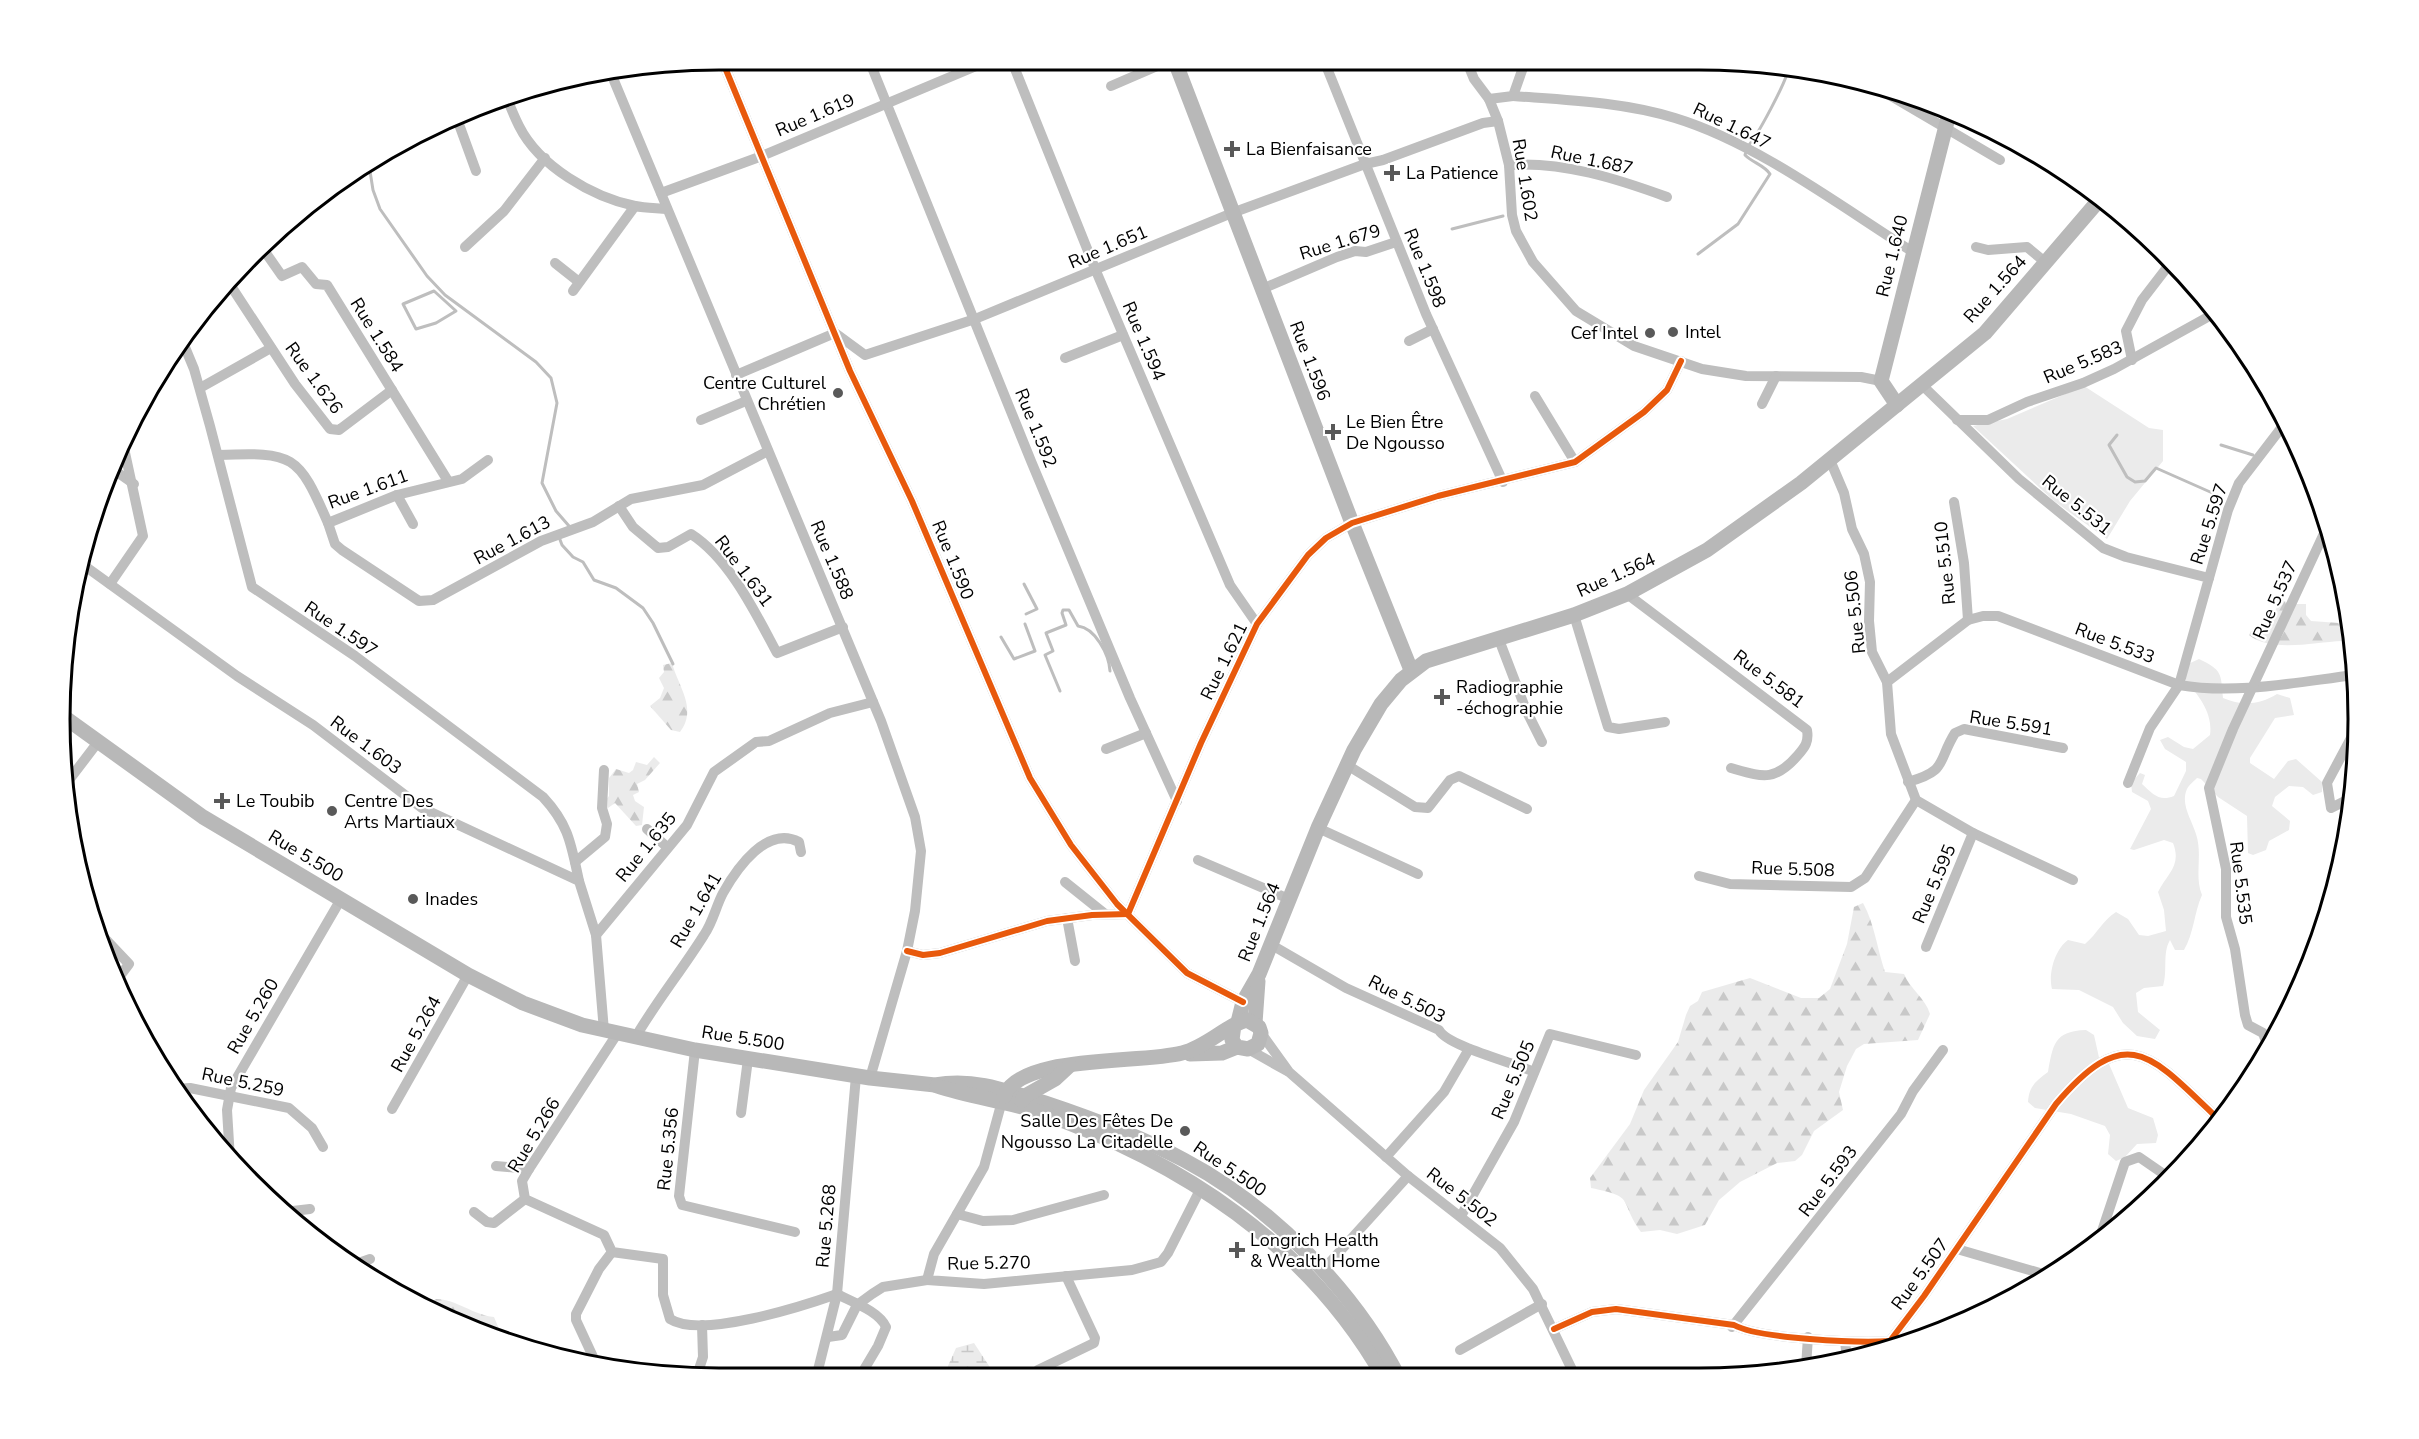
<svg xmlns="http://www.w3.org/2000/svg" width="2419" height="1439" font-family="'Nunito Sans',sans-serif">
<defs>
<pattern id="forest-firs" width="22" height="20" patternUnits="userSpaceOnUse" patternTransform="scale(1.5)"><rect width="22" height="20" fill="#ebebeb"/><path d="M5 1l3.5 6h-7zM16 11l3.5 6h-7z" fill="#c8c8c8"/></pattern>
<pattern id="wetland-marsh" width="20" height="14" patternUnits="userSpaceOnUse" patternTransform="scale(1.5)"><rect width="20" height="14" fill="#ebebeb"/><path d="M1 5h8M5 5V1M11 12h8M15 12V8" fill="none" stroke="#c8c8c8"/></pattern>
</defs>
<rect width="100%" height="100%" fill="#fff"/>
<g fill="#ebebeb">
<path d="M 2084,386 L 2149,428 L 2163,430 L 2163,461 L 2130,501 L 2107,539 L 2054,501 L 1973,426 L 2007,419 Z"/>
<path d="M 2199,659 C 2222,670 2221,673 2223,698 C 2242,706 2259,705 2277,694 L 2290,698 L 2294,715 L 2275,718 L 2250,758 L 2250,763 L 2274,779 L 2288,761 L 2296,759 L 2322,782 L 2322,792 L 2313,795 L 2303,787 L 2289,786 L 2275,797 L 2272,806 L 2290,821 L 2289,830 L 2269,841 L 2266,850 L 2253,855 L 2248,853 L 2247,816 L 2218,797 L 2201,779 L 2197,778 C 2194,781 2189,785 2187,789 C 2180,804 2192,820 2196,834 C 2203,855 2194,875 2202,895 C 2194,913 2194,933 2184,950 L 2175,950 L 2170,940 C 2162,954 2168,970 2163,986 L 2144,988 L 2136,993 L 2138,1012 L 2160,1030 L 2155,1039 L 2137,1036 L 2123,1023 L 2113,1007 L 2079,990 L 2052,989 C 2048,974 2055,949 2068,940 L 2085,944 C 2097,934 2103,920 2116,912 L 2128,919 L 2139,935 L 2148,936 L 2166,931 L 2164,910 L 2158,892 C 2167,874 2182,866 2173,843 L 2164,840 L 2134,850 L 2130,849 L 2151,809 L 2148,801 L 2132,792 L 2131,783 L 2140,773 L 2145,775 L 2142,784 C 2153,794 2159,802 2174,796 L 2186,771 L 2186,762 L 2165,749 L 2160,740 L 2168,737 L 2184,747 L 2193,749 L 2210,735 C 2213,714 2200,697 2186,681 L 2186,665 Z"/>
<path d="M 2086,1030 L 2094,1035 L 2100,1062 L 2109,1064 L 2128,1108 L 2153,1118 L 2158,1135 L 2156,1143 L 2137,1144 L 2125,1157 L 2116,1161 L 2108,1154 L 2110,1135 L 2105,1126 L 2071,1114 L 2035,1108 L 2028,1102 C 2029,1086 2036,1081 2048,1072 C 2053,1045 2054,1031 2086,1030 Z"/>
</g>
<g fill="url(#forest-firs)">
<path d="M 2277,598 L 2292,604 L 2306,604 L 2306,615 L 2311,621 L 2339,623 L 2342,641 C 2315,642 2271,653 2249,635 L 2251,631 L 2266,631 L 2277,607 Z"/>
<path d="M 672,663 C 678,686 698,709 680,732 L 671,730 L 650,706 L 660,698 L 664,688 L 659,678 L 664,672 L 663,665 Z"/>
<path d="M 654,757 L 660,763 L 645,780 L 637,784 L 639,792 L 633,795 L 635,801 L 644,807 L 642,825 L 636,826 L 615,803 L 608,808 L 605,807 L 604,802 L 609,796 L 609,778 L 616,769 L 629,773 L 633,770 L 636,762 L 647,765 Z"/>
<path d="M 1863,903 C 1875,925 1877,949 1885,972 L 1904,974 C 1911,990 1925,998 1930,1014 L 1918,1040 L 1864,1044 L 1856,1049 L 1847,1066 L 1839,1092 L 1843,1110 L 1814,1131 L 1802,1155 L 1795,1161 L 1777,1163 L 1740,1182 L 1719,1200 L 1705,1225 L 1677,1234 L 1660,1230 L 1641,1232 C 1618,1200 1637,1197 1591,1188 L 1590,1178 L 1630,1124 L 1644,1090 L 1678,1042 L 1686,1015 L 1690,1006 L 1698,1001 L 1702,992 L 1750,978 L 1801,998 L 1819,998 L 1830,989 L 1847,944 L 1854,907 Z"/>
<path d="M 436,1299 C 456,1299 473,1315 494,1317 L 505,1343 L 428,1305 Z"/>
</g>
<path fill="url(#wetland-marsh)" d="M 974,1343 L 997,1378 L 947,1378 L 948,1366 L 956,1348 Z"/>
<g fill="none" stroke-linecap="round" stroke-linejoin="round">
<g stroke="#bebebe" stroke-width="3">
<path d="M 1748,146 C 1757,137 1786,82 1788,70"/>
<path d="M 369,165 L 373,190 L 380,209 L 427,276 L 445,295 L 536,362 L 551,378 L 557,403 L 542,483 L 556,511 L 569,526 L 568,528"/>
<path d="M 1452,229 L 1503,216"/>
<path d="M 1698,254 L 1738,224 L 1770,174 C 1764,165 1753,163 1745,155 L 1746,152"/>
<path d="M 434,291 L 456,311 L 436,323 L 416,329 L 403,304 Z"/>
<path d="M 2117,435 L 2109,445 L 2127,477 L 2135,482 L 2145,481 L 2156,468 L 2217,495"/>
<path d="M 2221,445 L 2253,455"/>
<path d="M 559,537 L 562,545 L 573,557 L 583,562 L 594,580 L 616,588 L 643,608 L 653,623 L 673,664"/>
<path d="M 1024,584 L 1037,609 L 1026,614"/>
<path d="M 1001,637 L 1014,659 L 1035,651 L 1025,624"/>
<path d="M 1060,691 L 1045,655 L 1053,651 L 1046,633 L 1066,625 L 1062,613 L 1063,610 L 1069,610 L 1078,626 C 1095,628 1109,654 1110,671"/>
</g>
<g stroke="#bebebe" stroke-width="10">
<path d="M 1467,62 L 1474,79 L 1489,99"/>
<path d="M 1525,62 L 1513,96 L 1489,99 L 1498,121 L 1509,165 L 1512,215 L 1516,231 L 1533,262 L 1576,311 L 1634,346 L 1702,369 L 1746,376 L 1861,377 L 1881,381"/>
<path d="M 1325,63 L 1426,314 L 1503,482"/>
<path d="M 1013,64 L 1096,271 L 1230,585 L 1257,624"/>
<path d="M 724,65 L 850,371 L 912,501 L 1030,778 L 1071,845 L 1117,904 L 1187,973 L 1243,1002"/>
<path d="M 871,65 L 1031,461 L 1130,698 L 1177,801"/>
<path d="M 610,71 L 881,721 L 915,817 L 921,851 L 915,911 L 907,951 L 870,1078"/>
<path d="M 1111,86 L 1162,64"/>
<path d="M 1879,89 L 2000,160"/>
<path d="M 506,96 C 510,106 514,116 519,126 C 539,166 592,197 635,206 C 645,208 657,208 667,209"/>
<path d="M 1513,96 C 1567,100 1623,102 1675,118 C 1757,143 1840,206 1913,252"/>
<path d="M 456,116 L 476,171"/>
<path d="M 1509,165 C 1562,161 1618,179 1667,197"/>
<path d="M 661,193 L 762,156 L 981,64"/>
<path d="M 261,246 L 282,276 L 302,267 L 316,284 L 327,285 L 448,481"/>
<path d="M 465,247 L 504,211 L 545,158"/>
<path d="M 1976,247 L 1988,250 L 2027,247 L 2045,262"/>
<path d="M 555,263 L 579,282"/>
<path d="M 229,283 L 295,384 L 330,429 L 339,430 L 392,390"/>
<path d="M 1262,289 L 1337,257 L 1355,251 L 1366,252 L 1396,242"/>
<path d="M 573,291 L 635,206"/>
<path d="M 182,340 L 194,369 L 210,426 L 252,587 L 355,656 L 543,797 C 569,825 571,844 579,881"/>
<path d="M 1409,341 L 1433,329"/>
<path d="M 1065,358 L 1123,335"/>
<path d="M 2132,360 L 2126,331 L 2142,300 L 2172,261"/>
<path d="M 736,375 L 835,333 L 865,355 L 975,319 L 1232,213 L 1365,164 L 1383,160 L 1483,123 L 1498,121"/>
<path d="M 1922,385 L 2019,479 L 2103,548 L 2126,557 L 2209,578 L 2179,685 L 2150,728 L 2128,783"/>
<path d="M 200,388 L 271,348"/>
<path d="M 1535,396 L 1575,462"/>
<path d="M 1762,404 L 1776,376"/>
<path d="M 701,420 L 746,401"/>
<path d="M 1957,420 L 1988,420 L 2027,402 L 2083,383 L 2114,369 L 2215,313"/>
<path d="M 218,455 C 294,452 298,454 328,523 L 397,495 L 462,479 L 488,460"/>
<path d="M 1830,460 L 1844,493 L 1852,529 L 1864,554 L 1870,582 L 1869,621 L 1872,652 L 1887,682 L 1891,734 L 1916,800 L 1973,833 L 2073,880"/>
<path d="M 114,470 L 134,484"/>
<path d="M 397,495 L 413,524"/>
<path d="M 1954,502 L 1964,563 L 1968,620"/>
<path d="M 619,506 L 633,527 L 658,548 L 668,547 L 691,534 C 730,559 756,614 777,653 L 843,627"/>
<path d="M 328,523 L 335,544 L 342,550 L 419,601 L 433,600 L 541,541 L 593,522 L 631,499 L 703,485 L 768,451"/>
<path d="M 82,564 L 237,676 L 313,725 L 422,808 L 579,881 L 596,935 L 604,1031"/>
<path d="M 2209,578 L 2228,510 L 2239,483 L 2285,423"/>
<path d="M 110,584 L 143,536 L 124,448"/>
<path d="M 1627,594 L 1807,730 C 1809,742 1805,747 1798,755 C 1775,782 1763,777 1731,768"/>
<path d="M 1574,615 L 1608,727 L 1619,729 L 1665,722"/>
<path d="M 1498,637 L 1526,710 L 1542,742"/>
<path d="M 1887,682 L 1968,620 L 1983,616 L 1998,616 L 2179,685 C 2236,695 2297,682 2355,675"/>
<path d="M 1106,749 L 1146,733"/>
<path d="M 1347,765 L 1415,807 L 1428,808 L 1450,780 L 1459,776 L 1527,809"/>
<path d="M 1908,782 C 1948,771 1937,762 1955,733 L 1964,729 L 2063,748"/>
<path d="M 66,784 L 98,742"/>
<path d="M 2351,798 L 2331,808 L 2327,783 L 2359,723"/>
<path d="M 1318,828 L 1418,874"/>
<path d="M 647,829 L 667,847"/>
<path d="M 1198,860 L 1289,899"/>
<path d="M 575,862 L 605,837 L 607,824 L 602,808 L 604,770"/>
<path d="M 1699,876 L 1730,884 L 1851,887 L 1865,878 L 1916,800"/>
<path d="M 1065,882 L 1105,914"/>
<path d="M 1067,918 L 1075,961"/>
<path d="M 93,926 L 129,964 L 117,980"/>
<path d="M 596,935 L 687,825 L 714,772 L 756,742 L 769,741 L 830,713 L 873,702"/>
<path d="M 1270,944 L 1346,988 L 1439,1030 C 1447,1046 1515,1063 1534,1072"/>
<path d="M 1926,947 L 1973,833"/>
<path d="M 907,951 L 923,955 L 940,953 L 1047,921 L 1092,915 L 1128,914 L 1201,743 L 1257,624 L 1308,555 L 1326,538 L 1352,523 L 1438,496 L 1575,462 L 1644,412 L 1667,390 L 1681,361"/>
<path d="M 1261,1033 L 1289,1072 L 1408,1176 L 1500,1248 L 1533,1289 L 1576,1378"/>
<path d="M 617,1034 L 529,1169 L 522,1181 L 525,1199 L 604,1235 L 612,1252 L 663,1259 L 663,1295 L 670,1319 C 701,1339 803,1306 837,1294 C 852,1302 879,1311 886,1327 L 878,1346 L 859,1378"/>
<path d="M 635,1038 C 656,1002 682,970 704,935 C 713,922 716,906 723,893 C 737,868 767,825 799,842 L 801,852"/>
<path d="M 2268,1048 L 2263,1033 L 2248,1025 L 2245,1015 L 2235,949 L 2226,917 L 2226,869 L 2209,788 L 2233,729 L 2327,527"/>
<path d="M 1248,1049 L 1287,1071"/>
<path d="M 695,1050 L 679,1196 L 682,1205 L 795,1232"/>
<path d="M 175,1089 L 190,1088 L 289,1108 L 312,1128 L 323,1147"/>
<path d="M 1002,1101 L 984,1167 L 934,1254 L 927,1280 L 984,1284 L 1132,1270 L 1161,1262 L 1168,1253 L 1201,1188"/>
<path d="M 392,1109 L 468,975"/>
<path d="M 741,1113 L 748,1059"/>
<path d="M 1386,1157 L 1444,1092 L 1469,1049"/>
<path d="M 230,1159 L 227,1110 L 231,1088 L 341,899"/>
<path d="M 496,1166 L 529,1169"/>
<path d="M 284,1212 L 310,1209"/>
<path d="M 474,1212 L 487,1222 L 494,1223 L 525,1199"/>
<path d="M 957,1214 L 983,1221 L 1013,1220 L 1104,1195"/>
<path d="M 1461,1216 L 1514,1122 L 1550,1034 L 1636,1055"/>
<path d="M 2099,1240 L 2125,1162 L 2139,1157 L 2168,1177"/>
<path d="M 1957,1249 L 2050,1276"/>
<path d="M 350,1266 L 370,1259"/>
<path d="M 1322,1271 L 1408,1176"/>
<path d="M 1732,1327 L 1901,1114 L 1913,1091 L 1943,1050"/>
<path d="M 1554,1329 L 1592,1312 L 1616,1309 L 1734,1325 C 1759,1339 1859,1343 1890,1341 L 1924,1296 L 2056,1104 C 2125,1023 2149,1052 2214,1115"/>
<path d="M 828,1337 L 842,1335 L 857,1305 L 872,1294 L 883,1287 L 927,1280"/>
<path d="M 1845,1341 L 1847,1360"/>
<path d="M 1890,1341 L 1909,1340"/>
<path d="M 1460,1350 L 1542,1304"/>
<path d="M 595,1361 L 576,1320 L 576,1314 L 599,1269 L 612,1252"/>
<path d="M 1806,1367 L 1808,1337"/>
<path d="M 696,1378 L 703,1357 L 702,1325"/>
<path d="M 816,1378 L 837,1294 L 856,1076"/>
<path d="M 1031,1378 L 1038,1370 L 1094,1343 L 1095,1338 L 1066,1276"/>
</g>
<g stroke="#b8b8b8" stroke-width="15">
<path d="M 1176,64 L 1352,523 L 1411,670"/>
<path d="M 1897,405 L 1881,381 L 1949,114"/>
<path d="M 60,714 L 203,817 L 468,975 L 523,1003 L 582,1025 L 695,1050 L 870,1078 L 935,1085 C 975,1078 1007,1091 1045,1103 C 1093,1119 1139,1136 1184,1160 C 1271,1206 1354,1290 1399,1378"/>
<path d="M 1238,1022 L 1243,1002 L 1259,974 L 1318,828 L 1354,750 L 1381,704 L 1401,680 L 1426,661 L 1574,615 L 1627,594 L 1707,550 L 1801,483 L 1985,333 L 2100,199"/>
<path d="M 1255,1023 L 1258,981"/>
<path d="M 1190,1054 L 1222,1053 L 1237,1047"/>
<path d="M 937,1086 C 970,1097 1005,1101 1039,1112 C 1180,1160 1310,1246 1384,1378"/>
<path d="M 1004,1096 C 1021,1054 1141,1064 1182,1053 C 1207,1047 1226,1025 1247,1020 L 1259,1027 L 1261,1033 L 1258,1044 L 1248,1049 L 1237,1047 L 1232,1040 L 1234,1025"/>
<path d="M 1022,1101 L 1025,1096 L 1055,1079 L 1069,1066"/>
</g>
<g stroke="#fff" stroke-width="10">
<g id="cycleway">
<path d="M 724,65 L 850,371 L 912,501 L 1030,778 L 1071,845 L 1117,904 L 1187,973 L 1243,1002"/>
<path d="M 907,951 L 923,955 L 940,953 L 1047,921 L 1092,915 L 1128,914 L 1201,743 L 1257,624 L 1308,555 L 1326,538 L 1352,523 L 1438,496 L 1575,462 L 1644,412 L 1667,390 L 1681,361"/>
<path d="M 1554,1329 L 1592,1312 L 1616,1309 L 1734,1325 C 1759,1339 1859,1343 1890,1341 L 1924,1296 L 2056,1104 C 2125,1023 2149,1052 2214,1115"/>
</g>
</g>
<use href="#cycleway" stroke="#e8590c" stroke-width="6"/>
</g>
<g fill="#595959" stroke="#fff" stroke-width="2">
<path d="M1229 140h6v6h6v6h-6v6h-6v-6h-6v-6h6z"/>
<path d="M1389 164h6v6h6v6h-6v6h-6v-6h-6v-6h6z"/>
<circle cx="1673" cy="332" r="6"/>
<circle cx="1650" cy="333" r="6"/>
<circle cx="838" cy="393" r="6"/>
<path d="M1330 423h6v6h6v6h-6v6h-6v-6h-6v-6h6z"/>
<path d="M1439 688h6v6h6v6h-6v6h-6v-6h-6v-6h6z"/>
<path d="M219 792h6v6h6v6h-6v6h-6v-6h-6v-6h6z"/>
<circle cx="332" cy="811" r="6"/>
<circle cx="413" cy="899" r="6"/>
<circle cx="1185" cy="1131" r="6"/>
<path d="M1234 1241h6v6h6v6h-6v6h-6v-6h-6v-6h6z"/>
</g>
<g text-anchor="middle" stroke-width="4.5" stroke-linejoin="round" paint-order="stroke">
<g font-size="18" fill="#000" stroke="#fff">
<text transform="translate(815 115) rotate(-23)" y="6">Rue 1.619</text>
<text transform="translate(1732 126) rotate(26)" y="6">Rue 1.647</text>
<text transform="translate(1592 160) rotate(12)" y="6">Rue 1.687</text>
<text transform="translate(1525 180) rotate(81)" y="6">Rue 1.602</text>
<text transform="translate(1340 242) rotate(-17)" y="6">Rue 1.679</text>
<text transform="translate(1108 247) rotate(-23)" y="6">Rue 1.651</text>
<text transform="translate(1892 256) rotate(-76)" y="6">Rue 1.640</text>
<text transform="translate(1425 268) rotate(68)" y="6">Rue 1.598</text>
<text transform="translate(1995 289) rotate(-48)" y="6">Rue 1.564</text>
<text transform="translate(377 335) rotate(58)" y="6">Rue 1.584</text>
<text transform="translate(1144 341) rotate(67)" y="6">Rue 1.594</text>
<text transform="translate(1310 361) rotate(69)" y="6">Rue 1.596</text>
<text transform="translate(2083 362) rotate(-23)" y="6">Rue 5.583</text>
<text transform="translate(314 378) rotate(54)" y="6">Rue 1.626</text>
<text transform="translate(1036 428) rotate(68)" y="6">Rue 1.592</text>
<text transform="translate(368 489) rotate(-20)" y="6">Rue 1.611</text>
<text transform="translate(2077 505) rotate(39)" y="6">Rue 5.531</text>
<text transform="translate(2209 524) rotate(-72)" y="6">Rue 5.597</text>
<text transform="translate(512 540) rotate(-28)" y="6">Rue 1.613</text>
<text transform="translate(832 560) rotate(67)" y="6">Rue 1.588</text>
<text transform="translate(953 560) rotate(68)" y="6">Rue 1.590</text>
<text transform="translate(1945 563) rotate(-96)" y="6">Rue 5.510</text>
<text transform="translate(744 571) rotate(53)" y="6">Rue 1.631</text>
<text transform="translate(1616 575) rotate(-24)" y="6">Rue 1.564</text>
<text transform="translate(2275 600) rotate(-66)" y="6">Rue 5.537</text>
<text transform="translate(1855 612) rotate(-96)" y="6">Rue 5.506</text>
<text transform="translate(341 629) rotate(34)" y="6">Rue 1.597</text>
<text transform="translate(2115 643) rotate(21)" y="6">Rue 5.533</text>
<text transform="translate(1224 661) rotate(-64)" y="6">Rue 1.621</text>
<text transform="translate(1769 679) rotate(37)" y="6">Rue 5.581</text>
<text transform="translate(2011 723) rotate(9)" y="6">Rue 5.591</text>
<text transform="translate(366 745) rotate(37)" y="6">Rue 1.603</text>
<text transform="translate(646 847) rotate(-51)" y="6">Rue 1.635</text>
<text transform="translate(306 856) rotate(31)" y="6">Rue 5.500</text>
<text transform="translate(1793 869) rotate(2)" y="6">Rue 5.508</text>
<text transform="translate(2241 883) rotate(83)" y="6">Rue 5.535</text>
<text transform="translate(1934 884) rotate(-67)" y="6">Rue 5.595</text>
<text transform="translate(696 910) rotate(-60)" y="6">Rue 1.641</text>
<text transform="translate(1259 922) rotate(-68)" y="6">Rue 1.564</text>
<text transform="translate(1407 999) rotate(27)" y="6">Rue 5.503</text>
<text transform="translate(253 1016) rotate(-60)" y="6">Rue 5.260</text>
<text transform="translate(416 1034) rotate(-61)" y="6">Rue 5.264</text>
<text transform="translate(743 1038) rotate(9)" y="6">Rue 5.500</text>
<text transform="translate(1513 1080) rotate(-67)" y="6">Rue 5.505</text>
<text transform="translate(243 1082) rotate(12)" y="6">Rue 5.259</text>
<text transform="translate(534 1135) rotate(-59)" y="6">Rue 5.266</text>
<text transform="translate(668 1149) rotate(-84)" y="6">Rue 5.356</text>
<text transform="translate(1230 1169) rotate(34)" y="6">Rue 5.500</text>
<text transform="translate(1828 1181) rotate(-53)" y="6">Rue 5.593</text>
<text transform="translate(1462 1197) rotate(38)" y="6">Rue 5.502</text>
<text transform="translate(826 1226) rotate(-85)" y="6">Rue 5.268</text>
<text transform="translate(989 1263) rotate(-1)" y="6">Rue 5.270</text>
<text transform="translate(1920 1274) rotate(-54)" y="6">Rue 5.507</text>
</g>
<g font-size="18" fill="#000" stroke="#fff" text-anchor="start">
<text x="1246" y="155">La Bienfaisance</text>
<text x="1406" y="179">La Patience</text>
<text x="1685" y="338">Intel</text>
<text x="1638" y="339" text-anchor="end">Cef Intel</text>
<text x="826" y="389" text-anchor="end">Centre Culturel<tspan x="826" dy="21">Chrétien</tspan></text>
<text x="1346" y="428">Le Bien Être<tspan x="1346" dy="21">De Ngousso</tspan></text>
<text x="1456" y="693">Radiographie<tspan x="1456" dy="21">-échographie</tspan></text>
<text x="236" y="807">Le Toubib</text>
<text x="344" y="807">Centre Des<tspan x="344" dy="21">Arts Martiaux</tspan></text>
<text x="425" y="905">Inades</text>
<text x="1173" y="1127" text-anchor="end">Salle Des Fêtes De<tspan x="1173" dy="21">Ngousso La Citadelle</tspan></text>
<text x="1250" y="1246">Longrich Health<tspan x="1250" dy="21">&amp; Wealth Home</tspan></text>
</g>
</g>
<path d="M0 0H2419V1439H0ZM719 70H1699A649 649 0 0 1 2348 719V719A649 649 0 0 1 1699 1368H719A649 649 0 0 1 70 719V719A649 649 0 0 1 719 70Z" fill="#fff" fill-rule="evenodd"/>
<path fill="none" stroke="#000" stroke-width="3" d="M719 70H1699A649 649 0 0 1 2348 719V719A649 649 0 0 1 1699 1368H719A649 649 0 0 1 70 719V719A649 649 0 0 1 719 70Z"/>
</svg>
